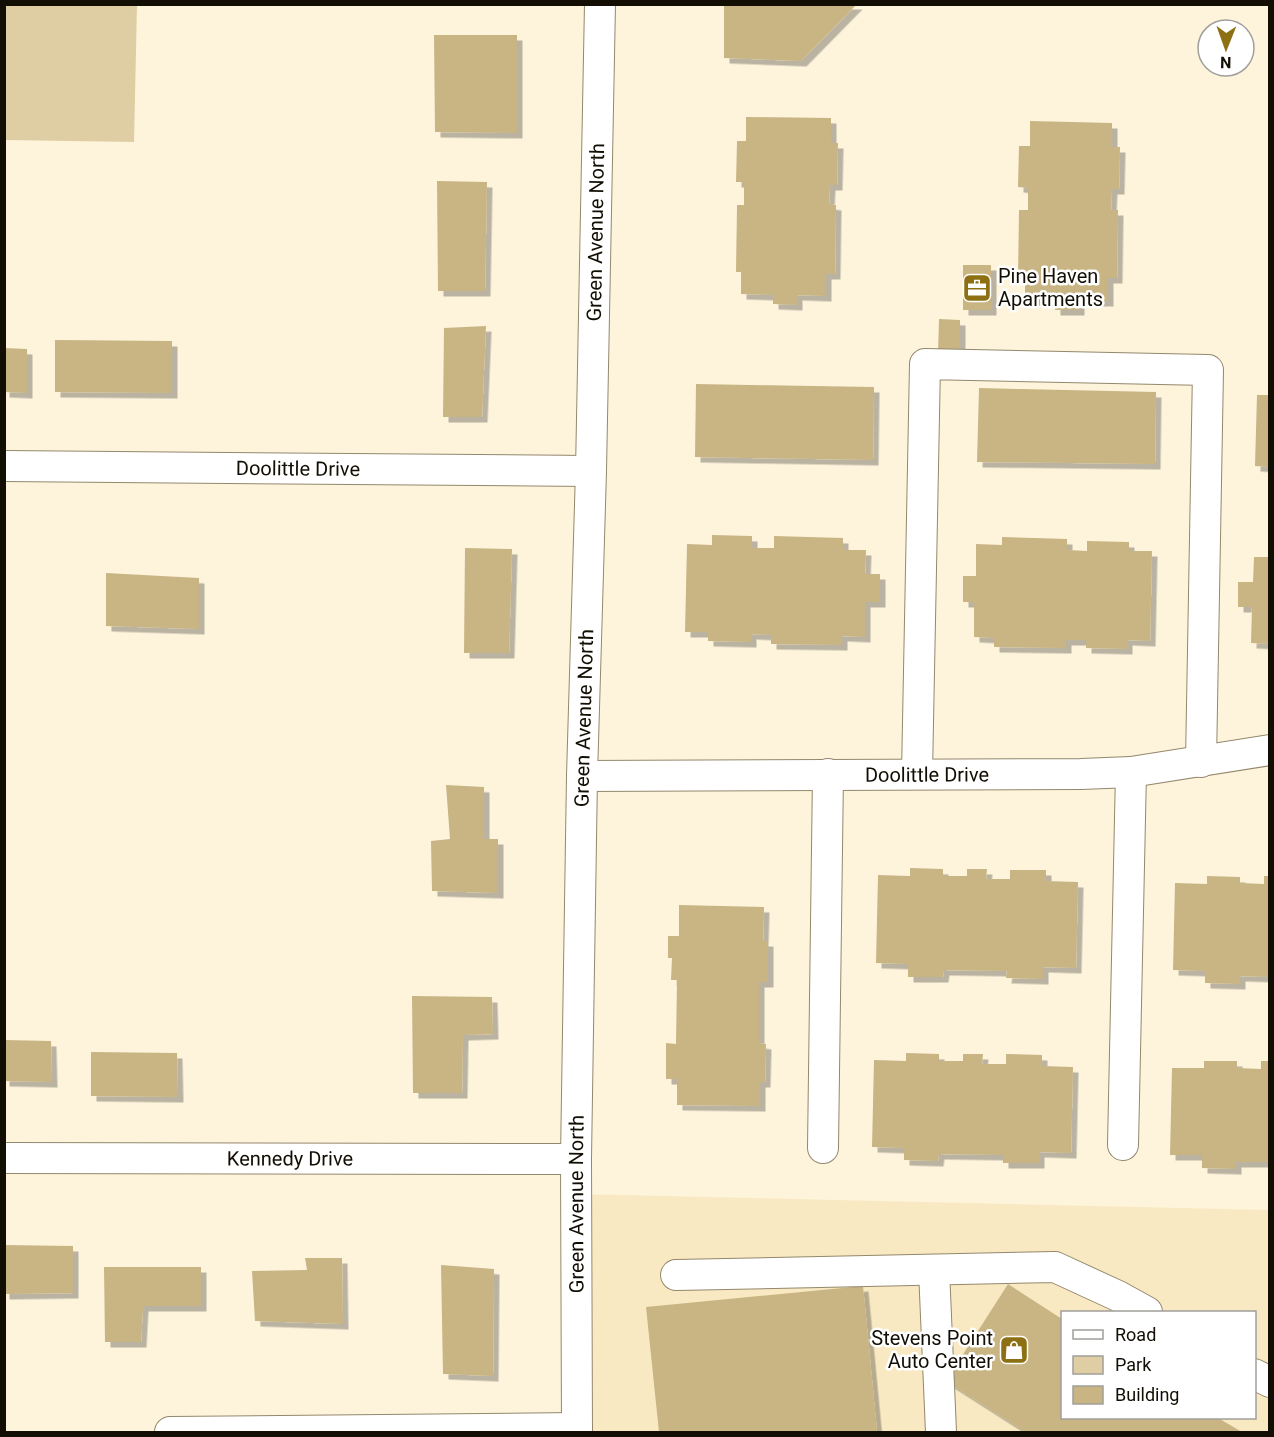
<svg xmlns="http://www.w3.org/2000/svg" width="1274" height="1437" font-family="Roboto,sans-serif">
<defs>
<filter id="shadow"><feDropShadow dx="5.5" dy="5.5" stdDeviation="0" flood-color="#0004"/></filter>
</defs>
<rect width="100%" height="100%" fill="#fef4dc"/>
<path fill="#f8e9c3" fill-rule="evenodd" d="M 576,1194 L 1269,1210 L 1269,1432 L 577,1432 ZM 1062,1312 L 1254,1312 L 1254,1418 L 1062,1418 Z"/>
<path fill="#dfcea4" d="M 5,4 L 137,5 L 134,142 L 5,140 Z"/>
<g fill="#c8b583" filter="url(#shadow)">
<path d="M 724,4 L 857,4 L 801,61 L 724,58 Z"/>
<path d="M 434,35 L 517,35 L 517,133 L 435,132 Z"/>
<path d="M 746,117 L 831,118 L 831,143 L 838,143 L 837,185 L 830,185 L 829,204 L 836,205 L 835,274 L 826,274 L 826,296 L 797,295 L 797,305 L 773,304 L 773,295 L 741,294 L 741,272 L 736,272 L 737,205 L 744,205 L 744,182 L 736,182 L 737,141 L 746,141 Z"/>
<path d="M 1030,121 L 1112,123 L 1112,147 L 1120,147 L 1119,189 L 1112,189 L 1111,210 L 1118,210 L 1117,278 L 1108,278 L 1108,301 L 1079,301 L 1079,310 L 1055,310 L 1055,300 L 1025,300 L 1025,277 L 1018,277 L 1019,210 L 1028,210 L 1028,188 L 1018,187 L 1019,146 L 1030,146 Z"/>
<path d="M 437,181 L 487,182 L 485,291 L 438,291 Z"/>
<rect x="963" y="265" width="28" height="45"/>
<path d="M 939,319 L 960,320 L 960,354 L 938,354 Z"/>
<path d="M 486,326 L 482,417 L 443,417 L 444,328 Z"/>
<path d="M 55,340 L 172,341 L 172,393 L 55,392 Z"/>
<path d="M 4,348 L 27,349 L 27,393 L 4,392 Z"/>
<path d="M 696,384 L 874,387 L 873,460 L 695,457 Z"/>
<path d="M 979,388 L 1156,392 L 1155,464 L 977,462 Z"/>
<path d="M 1257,395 L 1270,395 L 1270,467 L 1255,466 Z"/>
<path d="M 712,535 L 752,536 L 752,548 L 774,548 L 774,536 L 843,538 L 843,550 L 866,550 L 865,574 L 880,574 L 880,602 L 865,602 L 865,637 L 842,636 L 842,645 L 771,644 L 771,635 L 751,634 L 751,642 L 708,641 L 708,632 L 685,632 L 687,544 L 712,545 Z"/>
<path d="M 1002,537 L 1067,539 L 1067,550 L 1087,551 L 1087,541 L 1129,542 L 1129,551 L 1152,551 L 1150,641 L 1127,640 L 1127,649 L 1086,648 L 1086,640 L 1066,640 L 1066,648 L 994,647 L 994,638 L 974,637 L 974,602 L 963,602 L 963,576 L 976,576 L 976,544 L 1002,545 Z"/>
<path d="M 465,548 L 512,549 L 509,653 L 464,653 Z"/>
<path d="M 1254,557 L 1270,557 L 1270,644 L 1251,643 L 1252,607 L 1238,607 L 1238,582 L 1253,582 Z"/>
<path d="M 106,573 L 199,578 L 199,629 L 106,626 Z"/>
<path d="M 446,785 L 484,787 L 484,839 L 498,839 L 498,893 L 432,891 L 431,841 L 450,839 Z"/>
<path d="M 910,868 L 943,869 L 943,876 L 967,876 L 967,869 L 987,869 L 986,879 L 1010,879 L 1010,870 L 1046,870 L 1046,881 L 1078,882 L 1076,968 L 1043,967 L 1043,979 L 1006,978 L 1007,971 L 944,970 L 943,977 L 908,977 L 908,964 L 876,963 L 878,875 L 910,876 Z"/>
<path d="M 1207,876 L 1240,877 L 1240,883 L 1264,884 L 1264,876 L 1270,876 L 1270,977 L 1240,976 L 1240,984 L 1205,983 L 1205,971 L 1173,970 L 1175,883 L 1207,884 Z"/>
<path d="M 679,905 L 764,907 L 763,941 L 768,941 L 768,982 L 759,982 L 759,1043 L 766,1044 L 765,1082 L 760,1082 L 760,1106 L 677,1105 L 677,1079 L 666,1079 L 666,1043 L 676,1044 L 677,980 L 671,980 L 672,958 L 668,958 L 668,936 L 679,936 Z"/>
<path d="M 412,996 L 492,997 L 493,1034 L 463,1035 L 462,1093 L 413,1093 Z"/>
<path d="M 4,1040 L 51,1041 L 52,1082 L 4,1081 Z"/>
<path d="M 91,1052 L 177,1053 L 178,1097 L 91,1096 Z"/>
<path d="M 906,1053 L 939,1054 L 939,1061 L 963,1061 L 963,1054 L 983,1054 L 982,1064 L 1006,1064 L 1006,1054 L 1042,1055 L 1042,1066 L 1073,1067 L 1071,1153 L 1039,1152 L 1039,1163 L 1003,1163 L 1003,1155 L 939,1154 L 938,1161 L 904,1160 L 904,1148 L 872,1147 L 874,1060 L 906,1061 Z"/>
<path d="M 1204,1061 L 1237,1061 L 1237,1068 L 1261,1069 L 1261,1061 L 1270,1061 L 1270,1162 L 1236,1162 L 1236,1169 L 1202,1168 L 1202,1155 L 1170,1155 L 1172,1068 L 1204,1068 Z"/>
<path d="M 4,1245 L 73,1246 L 73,1293 L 4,1294 Z"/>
<path d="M 305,1258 L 342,1258 L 343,1324 L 255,1321 L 252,1271 L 307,1270 Z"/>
<path d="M 441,1265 L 494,1269 L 493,1376 L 443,1374 Z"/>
<path d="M 104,1267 L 201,1267 L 201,1306 L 143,1306 L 141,1342 L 105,1342 Z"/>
<path d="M 1008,1284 L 1062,1319 L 1062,1418 L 1218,1418 L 1242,1432 L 1026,1432 L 946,1381 Z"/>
<path d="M 863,1286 L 877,1432 L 659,1432 L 646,1307 Z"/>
</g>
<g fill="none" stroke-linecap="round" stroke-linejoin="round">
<g stroke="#93886c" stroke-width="32">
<g id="minor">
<path id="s1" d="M 4,466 L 591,471"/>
<path d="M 917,774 L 925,364 L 1208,370 L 1201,762"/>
<path id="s2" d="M 582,776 L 1081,774 L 1131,772 L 1270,750"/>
<path d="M 1123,1145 L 1131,772"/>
<path d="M 823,1148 L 828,774"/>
<path id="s3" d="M 4,1158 L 576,1159"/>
<path d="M 934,1270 L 941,1432"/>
<path d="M 676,1275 L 1055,1267 L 1118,1296 L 1147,1312"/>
<path d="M 1254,1374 L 1270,1382"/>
<path d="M 170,1432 L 577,1428"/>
<path id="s4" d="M 577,1432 L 576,1159 L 582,776 L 591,471 L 600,4"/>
</g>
</g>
<use href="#minor" stroke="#fff" stroke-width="30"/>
</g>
<defs>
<g id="office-square" transform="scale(1.5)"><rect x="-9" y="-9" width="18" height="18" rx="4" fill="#8d7013" stroke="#fff"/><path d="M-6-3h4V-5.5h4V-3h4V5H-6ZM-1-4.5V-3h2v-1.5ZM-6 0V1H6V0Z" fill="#fff"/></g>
<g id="shop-square" transform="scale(1.5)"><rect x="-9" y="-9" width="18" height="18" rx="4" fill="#8d7013" stroke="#fff"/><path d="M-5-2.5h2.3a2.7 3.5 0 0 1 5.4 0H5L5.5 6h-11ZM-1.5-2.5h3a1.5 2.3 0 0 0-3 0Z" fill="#fff"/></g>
</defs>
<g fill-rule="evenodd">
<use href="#office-square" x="977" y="288"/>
<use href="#shop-square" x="1014" y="1350"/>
</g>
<g text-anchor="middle" stroke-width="5" stroke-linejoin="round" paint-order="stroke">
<g font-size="20" fill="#120e04" stroke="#fff">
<text dy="7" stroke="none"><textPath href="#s4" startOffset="1200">Green Avenue North</textPath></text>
<text dy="7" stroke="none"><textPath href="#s1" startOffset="294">Doolittle Drive</textPath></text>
<text dy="7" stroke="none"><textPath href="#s4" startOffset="714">Green Avenue North</textPath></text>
<text dy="7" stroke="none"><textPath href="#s2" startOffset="345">Doolittle Drive</textPath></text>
<text dy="7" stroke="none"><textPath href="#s3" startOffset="286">Kennedy Drive</textPath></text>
<text dy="7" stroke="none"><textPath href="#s4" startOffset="228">Green Avenue North</textPath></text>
</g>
<g font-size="20" fill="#120e04" stroke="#fff" text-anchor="start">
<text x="998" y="283">Pine Haven<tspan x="998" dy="23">Apartments</tspan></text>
<text x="993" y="1345" text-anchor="end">Stevens Point<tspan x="993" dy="23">Auto Center</tspan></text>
</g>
</g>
<rect width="1274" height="1437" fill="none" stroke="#120e04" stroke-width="12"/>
<rect x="1061" y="1311" width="195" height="108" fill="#ffffff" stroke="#a09f9b" stroke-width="1.5"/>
<rect x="1073" y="1330" width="30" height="9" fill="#ffffff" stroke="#a09f9b" stroke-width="1.5"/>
<text x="1115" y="1341" font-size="18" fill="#120e04">Road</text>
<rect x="1073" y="1356" width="30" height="18" fill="#dfcea4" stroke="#a09f9b" stroke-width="1.5"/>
<text x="1115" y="1371" font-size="18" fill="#120e04">Park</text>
<rect x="1073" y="1386" width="30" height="18" fill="#c8b583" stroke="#a09f9b" stroke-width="1.5"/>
<text x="1115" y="1401" font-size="18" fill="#120e04">Building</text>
<g transform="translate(1226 48) rotate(181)"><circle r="28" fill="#ffffff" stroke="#a09f9b" stroke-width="1.5"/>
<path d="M0-4.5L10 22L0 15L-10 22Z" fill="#8d7013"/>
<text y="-9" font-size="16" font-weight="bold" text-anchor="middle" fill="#120e04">N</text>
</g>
</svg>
